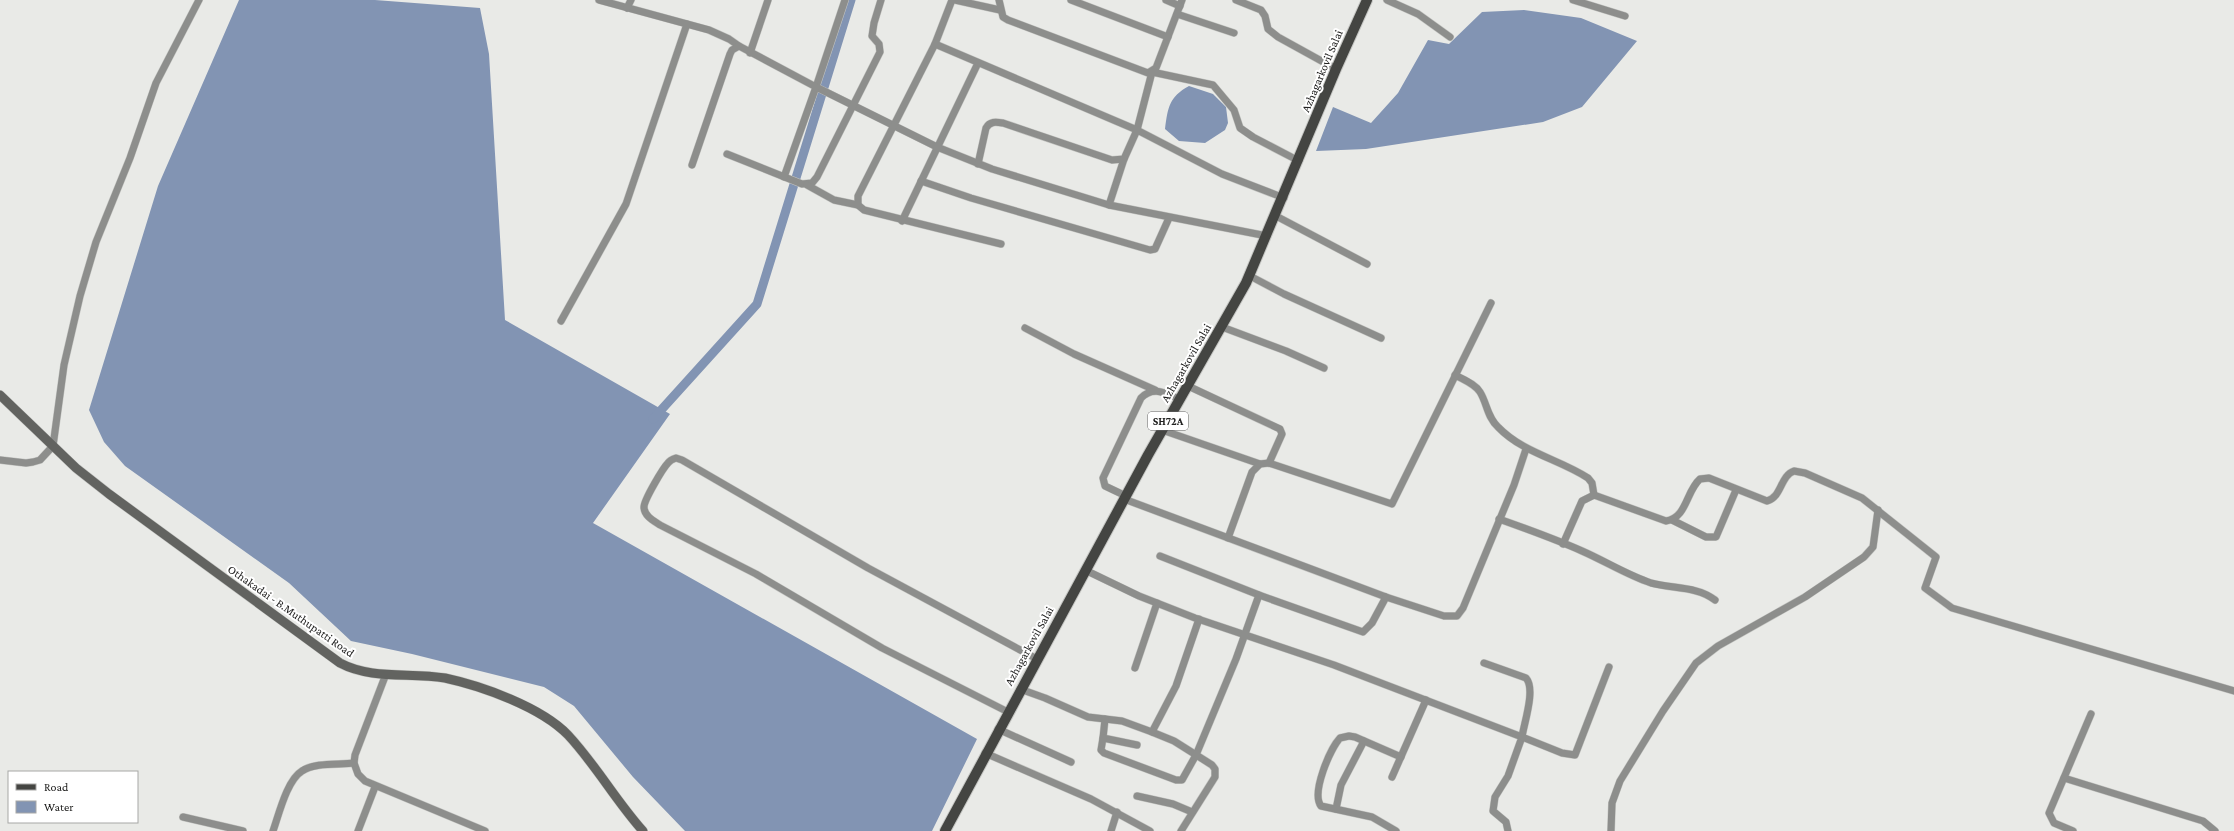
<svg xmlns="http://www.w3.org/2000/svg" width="2234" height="831" font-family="'Crimson Pro',serif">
<rect width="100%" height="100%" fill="#e9eae7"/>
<g fill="#8294b3">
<path d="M 239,0 L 375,0 L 480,8 L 489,54 L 505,320 L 670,414 L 593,523 L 977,739 L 932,831 L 685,831 L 633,777 L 574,706 L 544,687 L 412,654 L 351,641 L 289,583 L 125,466 L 104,442 L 89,410 L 158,186 Z"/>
<path d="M 1524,10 L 1581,18 L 1637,41 L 1582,107 L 1543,122 L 1366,149 L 1316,151 L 1333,107 L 1371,123 L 1398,93 L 1428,40 L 1449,44 L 1482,12 Z"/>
<path d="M 1189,86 L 1213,94 L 1226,107 L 1228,123 L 1225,130 L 1205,143 L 1179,141 L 1165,129 C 1168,107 1169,97 1189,86 Z"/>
</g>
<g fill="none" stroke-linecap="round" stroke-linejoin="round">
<path stroke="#8294b3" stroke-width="9" d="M 653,419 L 757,304 L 851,0"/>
<g stroke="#c5c6c3" stroke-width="8">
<g id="street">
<path d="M 599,0 L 709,30 L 729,39 L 739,46"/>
<path d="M 845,0 L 816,87 L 937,147 L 992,169 L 1109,205 L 1267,236"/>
<path d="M 955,0 L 1000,10"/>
<path d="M 999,0 L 1003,17 L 1008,20 L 1148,73 L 1156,68 L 1182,0"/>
<path d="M 1071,0 L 1168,37"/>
<path d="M 1166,0 L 1180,6"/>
<path d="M 1236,0 L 1261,10 L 1265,16 L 1268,29 L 1278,37 L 1336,69"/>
<path d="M 1387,0 L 1418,14 L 1450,37"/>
<path d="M 1573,0 L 1625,16"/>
<path d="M 627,8 L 631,0"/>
<path d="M 1177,14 L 1234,33"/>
<path d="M 935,44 L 952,0"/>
<path d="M 750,53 L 768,0"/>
<path d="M 727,154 L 802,184 L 812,183 L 817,177 L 880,52 L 879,44 L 872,36 L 874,23 L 881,0"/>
<path d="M 978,164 L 986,128 C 990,121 996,122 1003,123 L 1112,160 L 1124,159 L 1137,130 L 1152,72 L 1213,85 L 1234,110 L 1240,128 L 1253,137 L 1299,161"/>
<path d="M 692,165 L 730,54 L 732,50 L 739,46 L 816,87 L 784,177"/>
<path d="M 921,181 L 971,198 L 1150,250 L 1155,249 L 1169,218"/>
<path d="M 807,185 L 834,200 L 858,205"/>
<path d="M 1109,205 L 1124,159"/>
<path d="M 1276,216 L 1367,264"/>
<path d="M 902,221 L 978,63"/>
<path d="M 1001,244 L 864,210 L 858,205 L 858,196 L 935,44 L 1137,130 L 1222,174 L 1284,198"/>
<path d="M 1250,276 L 1284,294 L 1381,338"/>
<path d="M 561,321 L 626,204 L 687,24"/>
<path d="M 1222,327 L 1286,351 L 1324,368"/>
<path d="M 1025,328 L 1074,354 L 1155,390"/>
<path d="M 1455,375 C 1464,380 1475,384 1480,392 C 1487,403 1487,417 1498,427 C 1523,453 1559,459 1588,478 L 1592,483 L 1594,495"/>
<path d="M 1188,386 L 1280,429 L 1282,434 L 1269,463"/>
<path d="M 1162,430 L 1260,464"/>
<path d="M 0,460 L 26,463 L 33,462 L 40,460 L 53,446 L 64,365 L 80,296 L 96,242 L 130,158 L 156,83 L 199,0"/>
<path d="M 1126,496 L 1105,486 L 1103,478 L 1141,398 C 1154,385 1166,394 1180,399"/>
<path d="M 1124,499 L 1386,597 L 1444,616 L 1457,616 L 1463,608 L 1514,485 L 1526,449"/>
<path d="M 1499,519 C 1527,529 1555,539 1582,551 C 1605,561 1627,575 1651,583 C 1673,589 1697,586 1715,600"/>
<path d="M 1672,520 L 1706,537 L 1716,537 L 1736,490"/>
<path d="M 1228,538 L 1252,472 L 1260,464 L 1269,463 L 1392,504 L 1491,303"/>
<path d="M 1563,544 L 1582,501 L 1594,495 L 1666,521 C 1687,518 1686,491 1700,479 L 1709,478 L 1767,501 C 1782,497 1780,476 1794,471 L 1805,473 L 1862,498 L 1936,557 L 1925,588 L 1952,608 L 2234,691"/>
<path d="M 1160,556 L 1259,595 L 1363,632 L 1372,623 L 1386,597"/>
<path d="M 1085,570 L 1139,596 L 1195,618 L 1334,665 L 1522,737 L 1508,776 L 1495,797 L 1493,811 L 1506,822 L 1508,831"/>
<path d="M 1484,663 L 1526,678 C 1536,689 1524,723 1522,737 L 1562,753 L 1575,755 L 1609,667"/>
<path d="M 1135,668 L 1157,603"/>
<path d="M 386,674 L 355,755 L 354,763 L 358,774 L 365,781 L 485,831"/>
<path d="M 1020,689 L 1045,698 L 1088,717 L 1122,721 L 1152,732 L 1174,741 L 1212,765 L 1215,769 L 1215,777 L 1181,831"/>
<path d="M 1008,712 L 882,648 L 756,574 L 660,525 C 654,521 644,516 644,507 C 644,500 663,468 668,463 C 670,460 673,459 676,458 L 682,460 L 868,568 L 1037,659"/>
<path d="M 1105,719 L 1103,738 L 1137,745"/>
<path d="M 998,729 L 1071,762"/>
<path d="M 1152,732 L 1176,686 L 1199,619"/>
<path d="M 1103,738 L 1101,750 L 1104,753 L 1176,780 L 1182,780 L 1196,755 L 1236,659 L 1259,595"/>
<path d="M 985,753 L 1091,799 L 1150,831"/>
<path d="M 1392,777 L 1426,700"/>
<path d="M 2064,778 L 2203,821 L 2215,831"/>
<path d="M 1137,796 L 1173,804 L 1192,812"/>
<path d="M 1336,809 L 1341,785 L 1364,741"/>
<path d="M 183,817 L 243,831"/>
<path d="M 273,831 C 279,814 287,780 302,771 C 315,762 339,765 354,763"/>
<path d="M 358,831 L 375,787"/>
<path d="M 1111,831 L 1117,812"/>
<path d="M 1396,831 L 1372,817 L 1321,806 C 1311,793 1330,749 1340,738 L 1349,736 L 1355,737 L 1401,757"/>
<path d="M 1611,831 L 1612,803 L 1620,781 L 1663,711 L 1696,663 L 1718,646 L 1805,597 L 1864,557 L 1873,547 L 1878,510"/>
<path d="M 2073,831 L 2054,823 L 2049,813 L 2091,714"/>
</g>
</g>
<g stroke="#c5c6c3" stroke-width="10">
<path id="secondary" d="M 0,395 L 76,468 L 109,494 L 340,663 C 372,680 410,672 445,678 C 482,686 541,707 568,735 C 596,765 616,801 643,831"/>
</g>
<g stroke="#c5c6c3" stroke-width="12">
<path id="primary" d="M 945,831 L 1148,455 L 1246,283 L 1336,69 L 1367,0"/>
</g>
<use href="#street" stroke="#8d8e8c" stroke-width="7"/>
<use href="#secondary" stroke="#626360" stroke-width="9"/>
<use href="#primary" stroke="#444542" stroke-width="10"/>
</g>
<g text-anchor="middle" stroke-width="4" stroke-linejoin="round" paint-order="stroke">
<rect fill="#fff" stroke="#646464" stroke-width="1" x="1148" y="412" width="40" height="18" rx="3"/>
<g font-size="11" font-weight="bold" fill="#222221">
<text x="1168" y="425">SH72A</text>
</g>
<g font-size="12" fill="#222221" stroke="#fff">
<text transform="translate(1322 71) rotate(-67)" y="4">Azhagarkovil Salai</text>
<text transform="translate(1186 363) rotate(-60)" y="4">Azhagarkovil Salai</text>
<text transform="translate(291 611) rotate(35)" y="4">Othakadai - B.Muthupatti Road</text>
<text transform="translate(1029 646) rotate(-61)" y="4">Azhagarkovil Salai</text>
</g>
</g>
<rect x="8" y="771" width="130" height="52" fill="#ffffff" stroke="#a7a7a6"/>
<rect x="16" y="784" width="20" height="6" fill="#444542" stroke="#a7a7a6"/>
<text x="44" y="791" font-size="12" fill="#222221">Road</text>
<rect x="16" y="801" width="20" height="12" fill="#8294b3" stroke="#a7a7a6"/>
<text x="44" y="811" font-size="12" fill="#222221">Water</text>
</svg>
